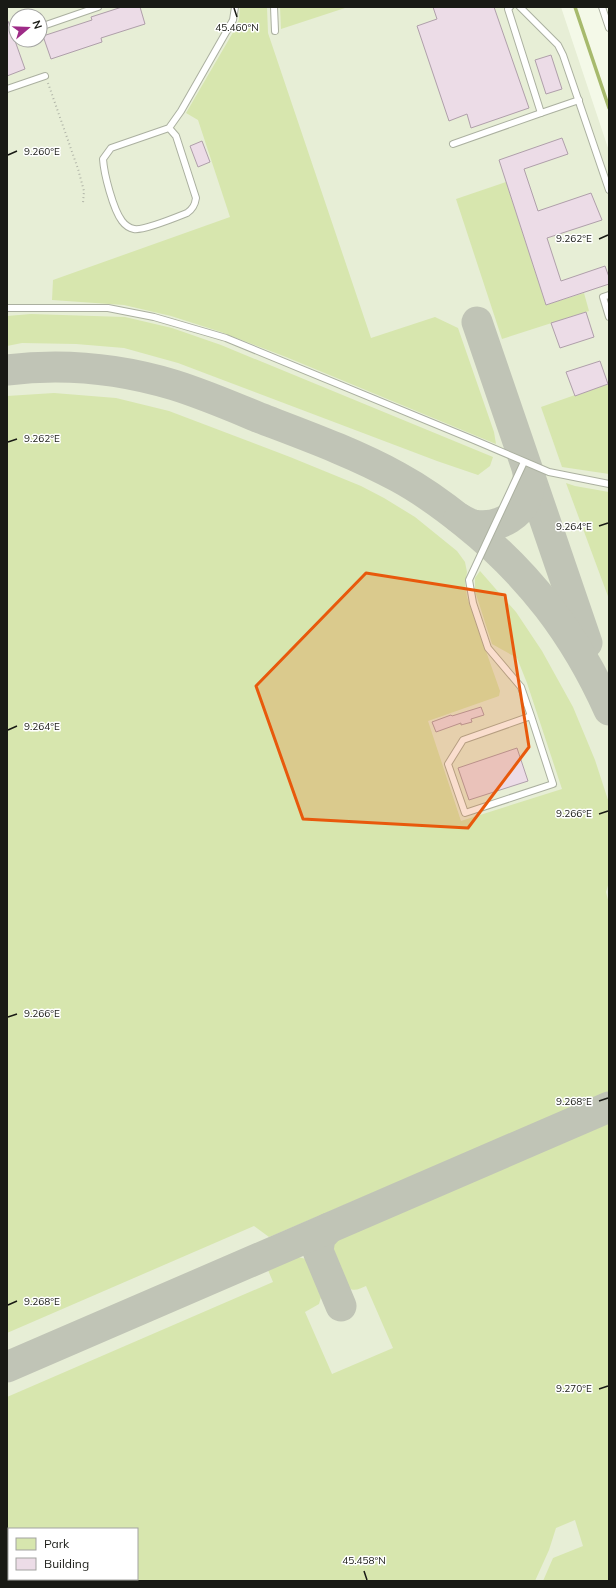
<svg xmlns="http://www.w3.org/2000/svg" width="616" height="1588" font-family="Mulish,sans-serif">
<rect width="100%" height="100%" fill="#f4f9e8"/>
<path fill="#e7eed6" fill-rule="evenodd" d="M 7,7 L 561,7 L 609,151 L 609,1581 L 7,1581 ZM 16,16 L 40,16 L 40,40 L 16,40 ZM 9,1529 L 137,1529 L 137,1579 L 9,1579 Z"/>
<g fill="#d7e6ae" fill-rule="evenodd">
<path d="M 240,7 L 267,7 L 268,33 L 371,338 L 435,317 L 458,328 L 494,432 L 496,444 L 286,357 L 221,332 L 171,316 L 124,305 L 52,300 L 53,280 L 230,217 L 198,120 L 186,113 L 235,29 L 239,19 Z"/>
<path d="M 280,7 L 348,7 L 281,29 Z"/>
<path d="M 506,182 L 546,305 L 584,293 L 589,311 L 502,339 L 456,199 Z"/>
<path d="M 31,314 L 125,317 L 172,328 L 221,345 L 493,457 L 490,466 L 478,475 L 437,461 L 178,363 L 124,348 L 76,344 L 22,343 L 7,346 L 7,316 Z"/>
<path d="M 609,383 L 609,474 L 562,467 L 541,407 Z"/>
<path d="M 54,393 L 116,398 L 169,411 L 290,457 L 361,486 L 384,498 L 415,517 L 457,551 L 465,562 L 467,572 L 465,583 L 467,597 L 500,691 L 499,696 L 428,721 L 461,821 L 562,789 L 527,683 L 517,658 L 492,644 L 475,591 L 475,578 L 480,571 L 516,612 L 542,651 L 573,707 L 595,760 L 609,803 L 609,882 L 606,892 L 609,904 L 609,1092 L 274,1235 L 269,1237 L 254,1226 L 7,1333 L 7,396 Z"/>
<path d="M 566,483 L 575,486 L 609,492 L 609,599 Z"/>
<path d="M 609,1120 L 609,1581 L 543,1581 L 553,1558 L 583,1546 L 575,1520 L 556,1528 L 549,1550 L 535,1581 L 7,1581 L 7,1397 L 273,1282 L 268,1270 L 298,1257 L 306,1259 L 321,1297 L 319,1304 L 305,1312 L 332,1374 L 393,1348 L 366,1286 C 360,1288 354,1293 348,1287 L 333,1248 L 332,1244 L 334,1240 ZM 9,1529 L 137,1529 L 137,1579 L 9,1579 Z"/>
</g>
<g fill="none" stroke-linecap="round" stroke-linejoin="round">
<path stroke="#a7ba6d" stroke-width="3.5" d="M 575,7 L 609,108"/>
<g stroke="#c0c4b6" stroke-width="31">
<path d="M 477,322 L 587,643"/>
<path d="M 7,370 C 63,363 121,369 174,385 C 203,394 231,406 260,418 C 307,436 354,453 398,477 C 422,490 444,506 465,523 C 529,574 575,634 609,710"/>
<path d="M 459,518 C 464,521 469,524 474,525 C 499,529 525,515 529,488 C 530,483 528,478 528,473"/>
<path d="M 329,1228 L 320,1238 L 318,1251 L 341,1306"/>
<path d="M 7,1367 L 609,1107"/>
</g>
</g>
<g fill="#ecdce7" stroke="#af9faa">
<path d="M 122,7 L 140,7 L 145,24 L 101,38 L 102,42 L 51,59 L 43,36 L 92,20 L 91,17 Z"/>
<path d="M 433,7 L 494,7 L 529,108 L 471,128 L 467,114 L 449,121 L 417,26 L 437,19 Z"/>
<path d="M 7,21 L 8,21 L 25,69 L 7,76 Z"/>
<path d="M 551,55 L 562,89 L 546,94 L 535,60 Z"/>
<path d="M 562,138 L 568,154 L 524,169 L 538,211 L 591,193 L 602,220 L 547,238 L 561,281 L 605,266 L 609,277 L 609,284 L 546,305 L 499,160 Z"/>
<path d="M 202,141 L 210,162 L 198,167 L 190,146 Z"/>
<path d="M 586,312 L 594,337 L 560,348 L 551,323 Z"/>
<path d="M 600,361 L 608,384 L 575,396 L 566,372 Z"/>
<path d="M 481,707 L 484,715 L 471,719 L 472,722 L 461,725 L 461,723 L 436,732 L 432,722 L 451,715 L 452,716 Z"/>
<path d="M 517,748 L 528,781 L 469,800 L 458,768 Z"/>
</g>
<g fill="none" stroke-linecap="round" stroke-linejoin="round">
<g stroke="#abb0a0" stroke-width="8">
<g id="service">
<path d="M 274,7 L 275,31"/>
<path d="M 510,7 L 508,9 L 541,113 L 579,100"/>
<path d="M 520,7 L 558,45 L 563,55 L 609,190"/>
<path d="M 602,7 L 609,28"/>
<path d="M 40,27 L 98,7"/>
<path d="M 7,89 L 45,76"/>
<path d="M 169,128 L 176,136 L 196,198 C 195,205 193,209 187,213 C 177,217 143,231 134,229 C 129,228 125,225 122,221 C 113,209 104,174 103,159 L 111,148 L 169,128 L 181,111 L 233,20 L 235,7"/>
<path d="M 453,144 L 541,113"/>
<path d="M 609,295 L 603,297 L 609,317"/>
<path d="M 7,308 L 108,308 L 154,317 L 226,338 L 474,440 L 549,472 L 609,484"/>
<path d="M 524,462 L 469,580 L 473,603 L 488,648 L 521,687 L 531,716 L 463,740 L 448,764 L 465,813 L 553,784 L 531,716"/>
</g>
</g>
<path stroke="#b1b5a8" stroke-width="2" stroke-dasharray="1 3" stroke-linecap="butt" d="M 48,83 L 78,169 L 84,191 L 83,203"/>
<use href="#service" stroke="#fff" stroke-width="6"/>
</g>
<path fill="#e8590c" fill-opacity="0.2" stroke="#e8590c" stroke-width="3" stroke-linejoin="round" d="M 366,573 L 505,595 L 529,747 L 468,828 L 303,819 L 256,686 Z"/>
<path fill="none" stroke="#191a15" stroke-width="1.5" d="M 234,8 L 237,17M 8,155 L 17,151M 599,239 L 608,235M 8,442 L 17,439M 599,526 L 608,523M 8,730 L 17,726M 599,814 L 608,811M 8,1017 L 17,1014M 599,1101 L 608,1098M 8,1305 L 17,1301M 599,1389 L 608,1386M 364,1571 L 367,1580"/>
<g font-size="10" text-anchor="middle" fill="#191a15" stroke="#fff" stroke-width="3" stroke-linejoin="round" paint-order="stroke">
<text x="237" y="31">45.460°N</text>
<text x="42" y="155">9.260°E</text>
<text x="574" y="242">9.262°E</text>
<text x="42" y="442">9.262°E</text>
<text x="574" y="530">9.264°E</text>
<text x="42" y="730">9.264°E</text>
<text x="574" y="817">9.266°E</text>
<text x="42" y="1017">9.266°E</text>
<text x="574" y="1105">9.268°E</text>
<text x="42" y="1305">9.268°E</text>
<text x="574" y="1392">9.270°E</text>
<text x="364" y="1564">45.458°N</text>
</g>
<rect width="616" height="1588" fill="none" stroke="#191a15" stroke-width="16"/>
<rect x="8" y="1528" width="130" height="52" fill="#ffffff" stroke="#a3a3a1"/>
<rect x="16" y="1538" width="20" height="12" fill="#d7e6ae" stroke="#a3a3a1"/>
<text x="44" y="1548" font-size="12" fill="#191a15">Park</text>
<rect x="16" y="1558" width="20" height="12" fill="#ecdce7" stroke="#a3a3a1"/>
<text x="44" y="1568" font-size="12" fill="#191a15">Building</text>
<g transform="translate(28 28) rotate(71)"><circle r="19" fill="#ffffff" stroke="#a3a3a1"/>
<path d="M0-3L7 15L0 10L-7 15Z" fill="#9e2b87"/>
<text y="-6" font-size="11" font-weight="bold" text-anchor="middle" fill="#191a15">N</text>
</g>
</svg>
